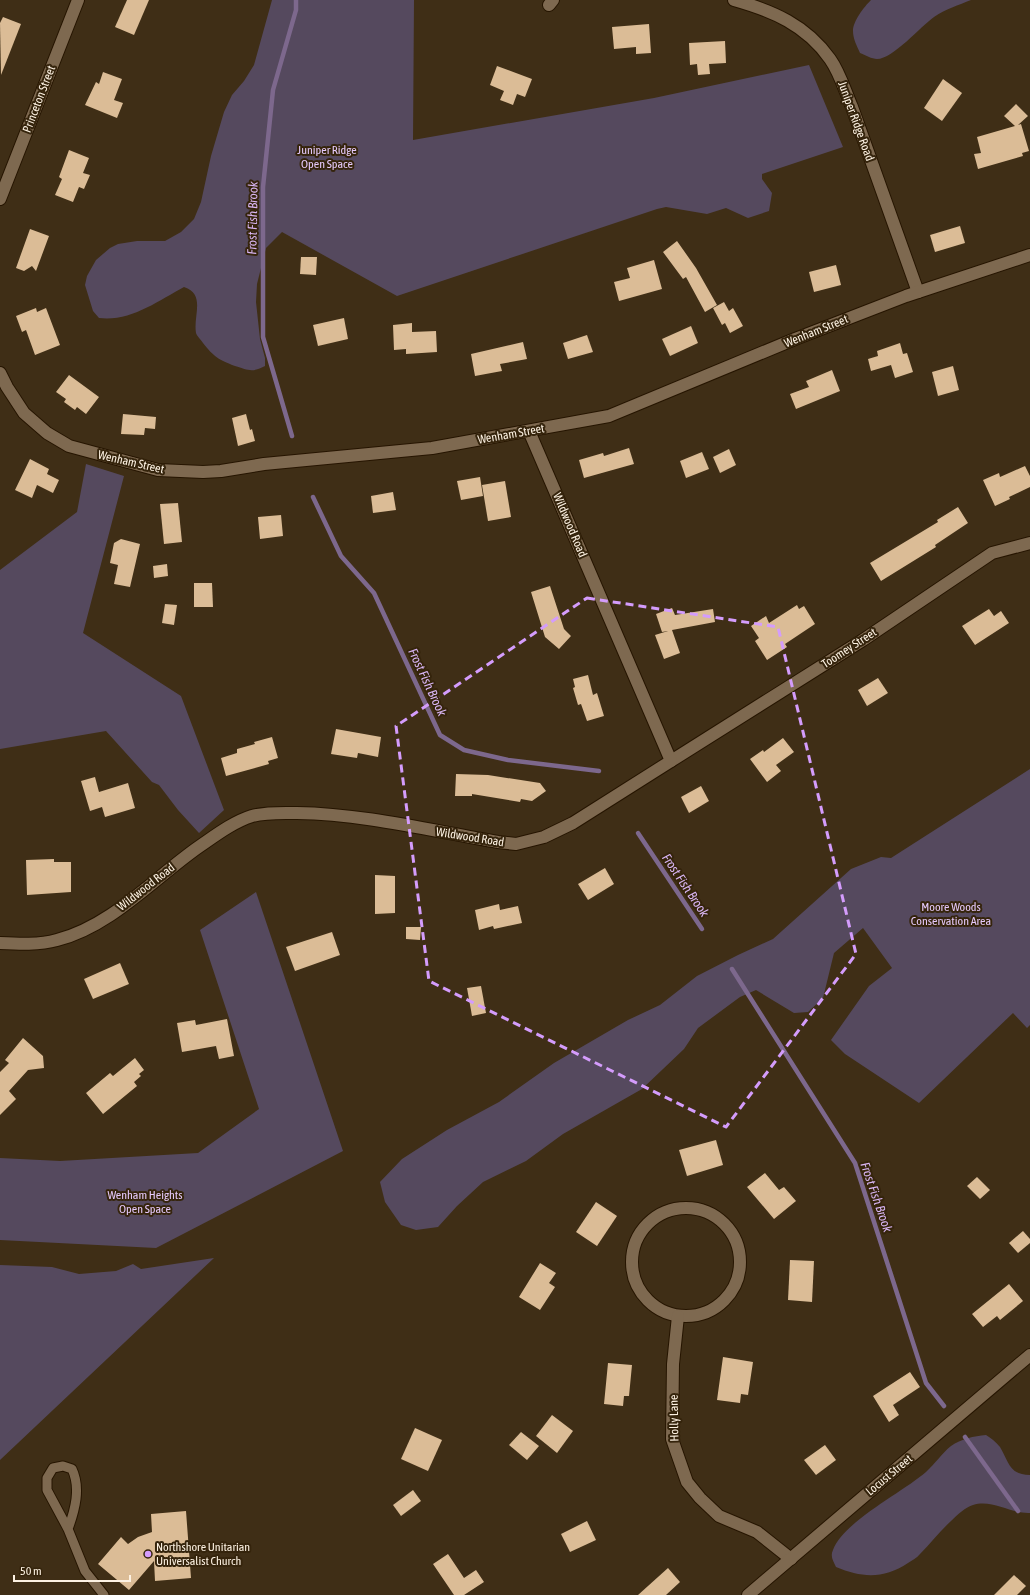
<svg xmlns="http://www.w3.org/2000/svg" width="1030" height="1595" font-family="'Asap Condensed',sans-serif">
<rect width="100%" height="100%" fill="#3f2e16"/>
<g fill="#55495e">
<path d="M 272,0 L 414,0 L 413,140 L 654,98 L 809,65 L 843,147 L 762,174 L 762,179 L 772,193 L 769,211 L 748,218 L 726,208 L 707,214 L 666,207 L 657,209 L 397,296 L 282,232 L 266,248 L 257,284 L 256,302 L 260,339 L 265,358 L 265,366 C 252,373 248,370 235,366 C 219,360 214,357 203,343 C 201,340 197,336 196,333 C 193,316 206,294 184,287 C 158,301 130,322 99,318 L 93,311 L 85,285 L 87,276 L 96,260 L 110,248 L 118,244 L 137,241 L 165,241 L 181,232 L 194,219 L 201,202 L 211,156 L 224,112 L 232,95 L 244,81 L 254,65 Z"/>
<path d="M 871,0 L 971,0 C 959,5 945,9 934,17 C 921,26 893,59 877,59 C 872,59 865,55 860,53 C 857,46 853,39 853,31 C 853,21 864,7 871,0 Z"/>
<path d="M 86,464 L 124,476 L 83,633 L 181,696 L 224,810 L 199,833 L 178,810 L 159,785 L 152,782 L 106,731 L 0,749 L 0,570 L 77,512 Z"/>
<path d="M 1030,769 L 1030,1025 L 1027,1028 L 1013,1013 L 919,1103 L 845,1054 L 831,1040 L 869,986 L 892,968 L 863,928 L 834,953 L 823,998 L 808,1012 L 794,1013 L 756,990 L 740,997 L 698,1028 L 684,1049 L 642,1089 L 563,1134 L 526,1161 L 483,1182 L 457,1206 L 438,1227 L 416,1230 L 401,1225 L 385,1202 L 380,1182 L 402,1159 L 447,1130 L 499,1102 L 554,1063 L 628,1020 L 660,1005 L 697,976 L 738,955 L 773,939 L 851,869 L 881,857 L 891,858 Z"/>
<path d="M 256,892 L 343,1151 L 156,1248 L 0,1240 L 0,1158 L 60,1161 L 198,1153 L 259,1109 L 200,930 Z"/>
<path d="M 214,1258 L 0,1460 L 0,1265 L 52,1267 L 79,1274 L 116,1271 L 133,1264 L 141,1269 Z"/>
<path d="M 986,1435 C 991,1438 996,1442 1000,1447 C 1009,1462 1009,1475 1030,1475 L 1030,1513 C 1011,1514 993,1499 973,1505 C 966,1507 957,1515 951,1521 C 940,1531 931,1543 920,1554 C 917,1558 912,1560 908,1563 C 884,1579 862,1578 836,1567 C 833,1561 830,1556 833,1550 C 843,1522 903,1492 926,1472 C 935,1464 942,1453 951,1446 C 961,1439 974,1436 986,1435 Z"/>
</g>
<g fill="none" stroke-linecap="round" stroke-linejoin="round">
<g stroke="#7d688d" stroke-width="4.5">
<path d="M 292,436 L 263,337 L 263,187 L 273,90 L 296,10 L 296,0"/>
<path d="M 313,497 L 341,556 L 374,593 L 440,735 L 464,750 L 508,760 L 599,771"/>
<path d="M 638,833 L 702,929"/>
<path d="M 732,969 L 855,1163 L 926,1383 L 944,1406"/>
<path d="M 965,1437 L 1018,1511"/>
</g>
</g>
<g fill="#dbbc96">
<path d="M 127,0 L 149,0 L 134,35 L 115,27 Z"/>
<path d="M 3,17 L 21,24 L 1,75 L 0,23 Z"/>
<path d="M 649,24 L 651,53 L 636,54 L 636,47 L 614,49 L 612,27 Z"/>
<path d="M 725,41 L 726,63 L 709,64 L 710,74 L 698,75 L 697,64 L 690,65 L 689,43 Z"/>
<path d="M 497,66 L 532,79 L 525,97 L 517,94 L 513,105 L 500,100 L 504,91 L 490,85 Z"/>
<path d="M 103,72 L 122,79 L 114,100 L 123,103 L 117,118 L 85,105 L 96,82 L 99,84 Z"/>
<path d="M 943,79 L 962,93 L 942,121 L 924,108 Z"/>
<path d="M 1016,104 L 1028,116 L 1018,125 L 1021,124 L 1029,151 L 1022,153 L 1023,156 L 978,169 L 974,154 L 981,153 L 977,137 L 1015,126 L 1004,116 Z"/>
<path d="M 69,150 L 89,158 L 83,173 L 90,175 L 84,189 L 79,187 L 73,202 L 55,195 L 62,179 L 59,177 Z"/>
<path d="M 960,226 L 965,243 L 935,252 L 930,235 Z"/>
<path d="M 30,229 L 49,236 L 36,271 L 32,266 L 24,271 L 16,268 Z"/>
<path d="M 677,241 L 696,268 L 717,305 L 705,312 L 686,277 L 683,279 L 663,252 Z"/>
<path d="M 301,257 L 317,257 L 316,275 L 300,274 Z"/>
<path d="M 654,260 L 662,289 L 619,301 L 614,282 L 630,278 L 627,268 Z"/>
<path d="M 836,265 L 841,285 L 814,292 L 809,272 Z"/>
<path d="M 724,302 L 729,311 L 733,308 L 743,326 L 730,333 L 725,323 L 722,325 L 713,308 Z"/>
<path d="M 36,308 L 37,312 L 46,308 L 60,345 L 35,355 L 26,330 L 22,332 L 16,316 Z"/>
<path d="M 344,318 L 348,339 L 318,346 L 313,325 Z"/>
<path d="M 412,323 L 412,332 L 436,331 L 437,352 L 406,354 L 406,349 L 394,350 L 393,325 Z"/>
<path d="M 691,326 L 698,343 L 670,356 L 662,339 Z"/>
<path d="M 587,335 L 593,352 L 568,359 L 563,343 Z"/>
<path d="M 523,342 L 527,359 L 500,364 L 502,371 L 475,376 L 471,354 Z"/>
<path d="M 900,343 L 903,354 L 907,353 L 913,372 L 895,378 L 891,365 L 871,371 L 868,359 L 878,356 L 877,351 Z"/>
<path d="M 953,366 L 959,390 L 938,396 L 932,372 Z"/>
<path d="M 832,370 L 840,391 L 796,409 L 790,394 L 809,387 L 806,381 Z"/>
<path d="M 69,375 L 99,397 L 86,414 L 77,407 L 75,410 L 64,402 L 66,399 L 56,392 Z"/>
<path d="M 123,414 L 156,417 L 155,429 L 145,428 L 144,435 L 121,434 Z"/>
<path d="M 246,414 L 250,430 L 252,429 L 255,441 L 238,446 L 232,418 Z"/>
<path d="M 629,448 L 634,464 L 584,478 L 579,460 L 603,453 L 604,456 Z"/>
<path d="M 729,449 L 736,465 L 720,473 L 713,457 Z"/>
<path d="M 702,452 L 709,469 L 686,478 L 680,461 Z"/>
<path d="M 30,459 L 49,469 L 47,474 L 59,480 L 53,493 L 37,485 L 32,498 L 15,490 Z"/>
<path d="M 1025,466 L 1030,476 L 1030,487 L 1009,497 L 1010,499 L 995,506 L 983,480 L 999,473 L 1000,477 Z"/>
<path d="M 480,477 L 483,496 L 461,500 L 457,481 Z"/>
<path d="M 505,481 L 511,517 L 488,521 L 482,485 Z"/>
<path d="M 393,492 L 396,510 L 373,513 L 371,496 Z"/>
<path d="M 178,503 L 182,542 L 164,544 L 160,504 Z"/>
<path d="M 958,507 L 968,523 L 935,545 L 936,547 L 881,581 L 870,563 L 938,522 L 937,520 Z"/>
<path d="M 281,515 L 283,536 L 260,539 L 258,517 Z"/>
<path d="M 121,539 L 140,544 L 130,587 L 114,584 L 118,565 L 110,563 L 114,543 Z"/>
<path d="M 167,564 L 168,576 L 154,578 L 153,566 Z"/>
<path d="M 194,583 L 212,583 L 213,607 L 194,607 Z"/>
<path d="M 550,586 L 564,629 L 571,636 L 559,649 L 545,637 L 531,592 Z"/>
<path d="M 165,604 L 177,605 L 174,625 L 162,623 Z"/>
<path d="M 797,605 L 799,609 L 804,606 L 815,624 L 785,644 L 787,647 L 767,660 L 755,641 L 759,638 L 751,626 L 766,616 L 769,623 Z"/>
<path d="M 672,608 L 675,615 L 713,609 L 715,622 L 672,630 L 680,653 L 664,659 L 655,635 L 668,631 L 662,632 L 656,614 Z"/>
<path d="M 989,609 L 994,616 L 1001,611 L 1009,623 L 975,645 L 962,626 Z"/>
<path d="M 588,675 L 593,695 L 597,693 L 604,716 L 587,721 L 581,704 L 578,705 L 573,688 L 575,687 L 573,679 Z"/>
<path d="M 878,678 L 888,693 L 867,706 L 858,690 Z"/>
<path d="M 336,729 L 381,737 L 378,757 L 358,753 L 357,758 L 331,754 Z"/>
<path d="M 272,737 L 278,758 L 268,761 L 269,764 L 226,776 L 221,758 L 237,753 L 237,749 L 255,744 L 254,742 Z"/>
<path d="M 783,738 L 794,752 L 776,765 L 781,771 L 767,782 L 750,759 L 763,750 L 764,752 Z"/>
<path d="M 456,774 L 488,775 L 540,783 L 546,791 L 532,801 L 521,799 L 520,802 L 472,794 L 472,796 L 455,796 Z"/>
<path d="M 95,777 L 99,792 L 128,783 L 135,808 L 105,817 L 102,807 L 90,811 L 81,781 Z"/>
<path d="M 701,786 L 709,801 L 689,813 L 681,797 Z"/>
<path d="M 54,859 L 54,862 L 71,862 L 71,892 L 27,895 L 26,860 Z"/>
<path d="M 605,868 L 614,884 L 588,900 L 578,884 Z"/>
<path d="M 375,875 L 395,876 L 395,913 L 375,914 Z"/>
<path d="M 499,904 L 500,910 L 518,906 L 522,923 L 494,929 L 493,926 L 479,930 L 475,910 Z"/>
<path d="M 406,927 L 421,927 L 420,940 L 406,939 Z"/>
<path d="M 332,932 L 340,955 L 295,971 L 286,947 Z"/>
<path d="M 120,963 L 129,984 L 93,999 L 84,979 Z"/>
<path d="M 481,986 L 486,1013 L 472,1016 L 467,988 Z"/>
<path d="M 227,1019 L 234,1056 L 219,1059 L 216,1046 L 182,1052 L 177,1023 L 195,1020 L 196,1025 Z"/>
<path d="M 23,1038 L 43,1056 L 44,1068 L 28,1070 L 9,1091 L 16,1099 L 0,1115 L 0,1072 L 9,1063 L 5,1060 Z"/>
<path d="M 135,1058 L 144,1070 L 139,1074 L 141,1076 L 134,1082 L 137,1086 L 103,1114 L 86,1093 L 110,1073 L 113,1076 Z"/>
<path d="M 716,1140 L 723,1165 L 687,1176 L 679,1150 Z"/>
<path d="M 765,1173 L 779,1190 L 784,1187 L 796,1201 L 774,1219 L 747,1187 Z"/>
<path d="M 977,1177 L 990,1190 L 980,1199 L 967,1186 Z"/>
<path d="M 596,1202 L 617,1216 L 597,1246 L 576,1232 Z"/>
<path d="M 1023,1231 L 1030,1239 L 1030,1243 L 1018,1253 L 1009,1243 Z"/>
<path d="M 790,1260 L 814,1261 L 812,1302 L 788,1300 Z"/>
<path d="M 540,1263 L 556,1273 L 549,1283 L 555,1287 L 540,1310 L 519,1297 Z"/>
<path d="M 1009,1284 L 1023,1301 L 1000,1320 L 997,1316 L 983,1327 L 972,1314 Z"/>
<path d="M 723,1357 L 753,1362 L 748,1395 L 741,1394 L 740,1403 L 717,1400 Z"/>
<path d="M 608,1363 L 632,1365 L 629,1396 L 624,1396 L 623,1406 L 604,1404 Z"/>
<path d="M 910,1372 L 920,1387 L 893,1405 L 899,1415 L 889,1422 L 873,1396 Z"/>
<path d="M 552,1415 L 573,1431 L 557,1453 L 536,1436 Z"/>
<path d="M 415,1428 L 442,1440 L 428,1471 L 401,1459 Z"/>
<path d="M 521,1432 L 539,1446 L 527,1460 L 509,1445 Z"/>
<path d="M 825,1445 L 836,1460 L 816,1475 L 804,1460 Z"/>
<path d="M 413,1490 L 421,1501 L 401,1516 L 393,1505 Z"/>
<path d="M 186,1511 L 191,1578 L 155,1581 L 154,1561 L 129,1590 L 98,1564 L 121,1537 L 128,1544 L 138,1537 L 152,1532 L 151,1514 Z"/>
<path d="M 587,1521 L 596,1540 L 570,1552 L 561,1534 Z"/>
<path d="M 448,1554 L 464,1578 L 476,1570 L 484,1582 L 464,1595 L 454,1595 L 433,1564 Z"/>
<path d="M 668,1568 L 680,1582 L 666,1595 L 638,1595 Z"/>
<path d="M 1014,1575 L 1026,1586 L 1017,1595 L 994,1595 Z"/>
</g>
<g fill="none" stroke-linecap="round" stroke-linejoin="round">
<g stroke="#261500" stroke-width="11">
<path id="lane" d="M 68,1529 C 75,1510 81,1488 72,1469 L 63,1466 L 53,1468 L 47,1478 L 47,1490 L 68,1529 L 85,1571 L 104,1595"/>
</g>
<g stroke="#261500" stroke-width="14">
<g id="street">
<path d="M 734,0 C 773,11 806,25 830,59 C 840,73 845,91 852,107 L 918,292"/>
<path d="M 549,5 L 553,0"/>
<path d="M 0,199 L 78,0"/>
<path d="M 671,761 L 863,640 L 992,553 L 1030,543"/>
<path d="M 0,943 C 19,944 39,945 57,940 C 112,926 155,877 200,846 C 216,835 233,822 252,816 C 267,812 283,813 297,813 C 365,814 432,831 498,842 L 516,844 L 544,837 L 573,823 L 671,761 L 529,431"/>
<circle cx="686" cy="1262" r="54"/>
<path d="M 678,1316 L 673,1364 L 672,1439 L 687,1482 L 700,1498 L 719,1516 L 757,1532 L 791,1559"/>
</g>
</g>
<g stroke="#261500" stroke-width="14">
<g id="secondary">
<path d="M 0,373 L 7,387 L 24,413 L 47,433 L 69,446 L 158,470 L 203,472 L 221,471 L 264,464 L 432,448 L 609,416 L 795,339 L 906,296 L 1030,255"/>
<path d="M 748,1595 L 1030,1355"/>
</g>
</g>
<use href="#lane" stroke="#7e6950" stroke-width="9"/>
<use href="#street" stroke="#7e6950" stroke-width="12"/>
<use href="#secondary" stroke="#7e6950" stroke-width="12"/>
</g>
<path fill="none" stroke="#d49cfc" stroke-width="3" stroke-dasharray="8 5" stroke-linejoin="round" d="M 587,598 L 778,627 L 856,954 L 726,1127 L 429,981 L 396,726 Z"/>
<circle fill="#d49cfc" stroke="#35240c" stroke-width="1.5" cx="148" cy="1554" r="4"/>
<g text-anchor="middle" stroke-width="4" stroke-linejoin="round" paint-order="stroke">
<g font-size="12" fill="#fdf2e3" stroke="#35240c">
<text transform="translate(39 99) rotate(-69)" y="4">Princeton Street</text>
<text transform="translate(856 121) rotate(70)" y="4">Juniper Ridge Road</text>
<text transform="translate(816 331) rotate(-22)" y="4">Wenham Street</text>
<text transform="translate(511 434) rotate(-10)" y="4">Wenham Street</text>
<text transform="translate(131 462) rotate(13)" y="4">Wenham Street</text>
<text transform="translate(570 525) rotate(67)" y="4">Wildwood Road</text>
<text transform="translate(849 648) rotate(-33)" y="4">Toomey Street</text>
<text transform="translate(470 837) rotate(9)" y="4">Wildwood Road</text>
<text transform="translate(146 887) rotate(-38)" y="4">Wildwood Road</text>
<text transform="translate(674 1418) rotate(-91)" y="4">Holly Lane</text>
<text transform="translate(889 1475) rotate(-40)" y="4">Locust Street</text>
</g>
<g font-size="12" fill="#e5c9fb" stroke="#35240c">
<text x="327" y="154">Juniper Ridge<tspan x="327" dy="14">Open Space</tspan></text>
<text x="951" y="911">Moore Woods<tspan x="951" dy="14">Conservation Area</tspan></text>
<text x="145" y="1199">Wenham Heights<tspan x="145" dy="14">Open Space</tspan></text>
</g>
<g font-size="12" fill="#fdf2e3" stroke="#35240c" text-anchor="start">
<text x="156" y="1551">Northshore Unitarian<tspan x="156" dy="14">Universalist Church</tspan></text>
</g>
<g font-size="13" font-style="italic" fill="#d8b5f3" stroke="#35240c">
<text transform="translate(252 218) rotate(-89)" y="5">Frost Fish Brook</text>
<text transform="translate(428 682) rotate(65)" y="5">Frost Fish Brook</text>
<text transform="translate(686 885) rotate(56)" y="5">Frost Fish Brook</text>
<text transform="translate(877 1197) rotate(71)" y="5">Frost Fish Brook</text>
</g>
</g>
<path d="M14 1575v6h116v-6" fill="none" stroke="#fdf2e3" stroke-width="2"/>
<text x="20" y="1575" font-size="12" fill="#fdf2e3" stroke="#35240c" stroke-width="3" paint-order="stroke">50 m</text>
</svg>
